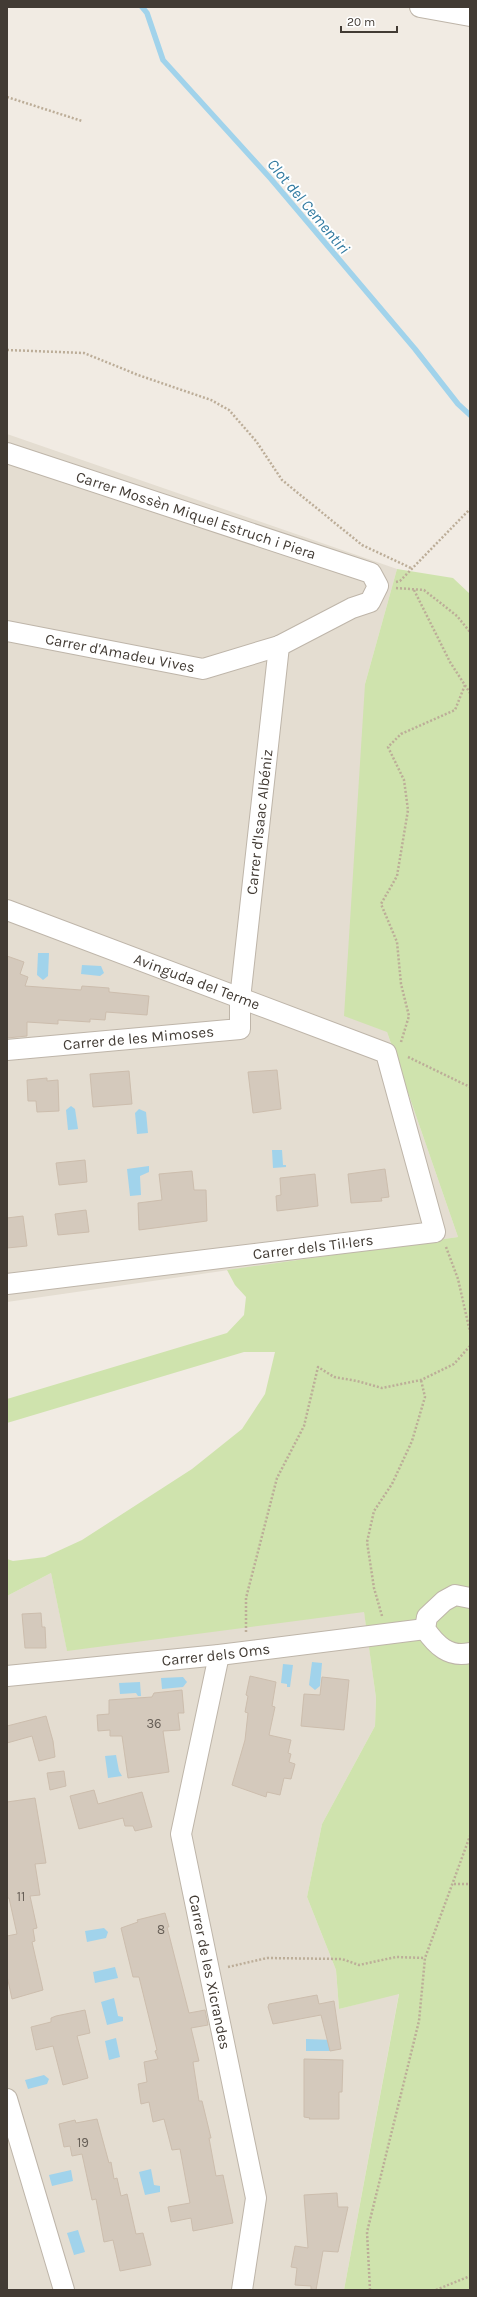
<svg xmlns="http://www.w3.org/2000/svg" width="477" height="2297" font-family="Karla,sans-serif">
<rect width="100%" height="100%" fill="#f1ebe3"/>
<g fill="#e4ddd1">
<path d="M 7,434 L 397,569 L 365,684 L 387,1032 L 458,1237 L 7,1302 Z"/>
<path d="M 51,1573 L 67,1650 L 364,1611 L 376,1698 L 375,1726 L 322,1824 L 307,1897 L 336,1970 L 339,2009 L 399,1993 L 344,2290 L 7,2290 L 7,1596 Z"/>
</g>
<path fill="#cfe3ad" d="M 397,569 L 453,578 L 470,594 L 470,2290 L 344,2290 L 399,1994 L 339,2009 L 336,1970 L 307,1897 L 322,1824 L 375,1726 L 376,1698 L 364,1612 L 67,1651 L 51,1573 L 7,1596 L 7,1559 L 13,1561 L 45,1557 L 82,1540 L 192,1469 L 242,1429 L 265,1394 L 275,1352 L 244,1352 L 7,1423 L 7,1399 L 227,1333 L 244,1315 L 246,1297 L 235,1285 L 227,1270 L 458,1237 L 387,1032 L 344,1016 L 365,684 Z"/>
<g fill="#a1d3eb">
<path d="M 38,953 L 49,953 L 48,976 L 43,980 L 37,975 Z"/>
<path d="M 82,965 L 101,966 L 104,973 L 100,976 L 81,974 Z"/>
<path d="M 71,1106 L 75,1109 L 78,1129 L 68,1130 L 66,1110 Z"/>
<path d="M 139,1109 L 146,1112 L 148,1133 L 137,1134 L 135,1113 Z"/>
<path d="M 272,1150 L 282,1150 L 283,1165 L 286,1165 L 286,1167 L 273,1168 Z"/>
<path d="M 149,1166 L 149,1172 L 140,1176 L 141,1195 L 130,1196 L 127,1169 Z"/>
<path d="M 312,1662 L 322,1663 L 320,1686 L 315,1690 L 309,1685 Z"/>
<path d="M 283,1664 L 293,1665 L 290,1687 L 287,1687 L 287,1684 L 281,1683 Z"/>
<path d="M 183,1677 L 187,1682 L 183,1687 L 162,1689 L 161,1678 Z"/>
<path d="M 140,1682 L 141,1696 L 138,1696 L 136,1693 L 120,1694 L 119,1683 Z"/>
<path d="M 116,1755 L 119,1771 L 122,1776 L 108,1778 L 105,1756 Z"/>
<path d="M 104,1928 L 108,1932 L 106,1938 L 87,1942 L 85,1931 Z"/>
<path d="M 115,1967 L 118,1978 L 95,1983 L 93,1972 Z"/>
<path d="M 114,1998 L 118,2016 L 123,2017 L 123,2021 L 107,2025 L 101,2002 Z"/>
<path d="M 116,2038 L 120,2057 L 109,2060 L 105,2041 Z"/>
<path d="M 306,2039 L 334,2040 L 333,2051 L 306,2051 Z"/>
<path d="M 44,2075 L 49,2079 L 47,2084 L 28,2089 L 25,2080 Z"/>
<path d="M 151,2169 L 154,2185 L 160,2186 L 160,2192 L 145,2195 L 139,2172 Z"/>
<path d="M 71,2170 L 73,2181 L 52,2186 L 49,2175 Z"/>
<path d="M 78,2230 L 85,2252 L 74,2255 L 67,2233 Z"/>
</g>
<g fill="none" stroke-linecap="round" stroke-linejoin="round">
<path stroke="#a1d3eb" stroke-width="5.5" d="M 142,7 L 147,13 L 163,60 L 271,179 L 415,349 L 458,404 L 470,415"/>
</g>
<g fill="#d4c9bc" stroke="#ccbdad">
<path d="M 7,956 L 24,962 L 20,974 L 28,977 L 25,986 L 81,990 L 82,986 L 96,987 L 109,988 L 109,992 L 149,996 L 147,1015 L 106,1012 L 105,1020 L 90,1019 L 90,1022 L 58,1020 L 58,1024 L 27,1022 L 27,1036 L 7,1038 Z"/>
<path d="M 277,1070 L 281,1109 L 253,1113 L 248,1072 Z"/>
<path d="M 129,1071 L 132,1104 L 93,1107 L 90,1074 Z"/>
<path d="M 47,1078 L 47,1081 L 58,1080 L 59,1111 L 37,1112 L 36,1101 L 28,1101 L 27,1080 Z"/>
<path d="M 85,1160 L 87,1182 L 59,1185 L 56,1163 Z"/>
<path d="M 385,1169 L 389,1197 L 381,1198 L 382,1201 L 351,1203 L 348,1174 Z"/>
<path d="M 192,1171 L 194,1190 L 206,1190 L 207,1221 L 139,1230 L 138,1203 L 162,1200 L 159,1174 Z"/>
<path d="M 315,1174 L 318,1206 L 277,1211 L 276,1196 L 281,1195 L 280,1178 Z"/>
<path d="M 86,1210 L 89,1232 L 58,1235 L 55,1214 Z"/>
<path d="M 23,1216 L 27,1246 L 7,1248 L 7,1218 Z"/>
<path d="M 41,1613 L 42,1627 L 45,1627 L 46,1648 L 25,1648 L 22,1614 Z"/>
<path d="M 250,1676 L 276,1682 L 272,1706 L 275,1707 L 269,1735 L 291,1740 L 288,1753 L 291,1754 L 289,1762 L 295,1764 L 291,1779 L 284,1778 L 280,1795 L 267,1792 L 266,1797 L 232,1785 L 245,1740 L 248,1713 L 245,1712 L 248,1696 L 246,1695 Z"/>
<path d="M 322,1677 L 349,1680 L 344,1730 L 301,1726 L 304,1694 L 320,1695 Z"/>
<path d="M 182,1690 L 184,1713 L 178,1713 L 180,1730 L 163,1731 L 169,1772 L 128,1778 L 122,1736 L 110,1736 L 110,1730 L 98,1731 L 97,1715 L 109,1714 L 109,1700 L 152,1697 L 154,1693 Z"/>
<path d="M 46,1716 L 53,1741 L 55,1757 L 39,1761 L 32,1736 L 7,1743 L 7,1726 Z"/>
<path d="M 64,1771 L 66,1786 L 50,1790 L 47,1773 Z"/>
<path d="M 94,1790 L 98,1804 L 142,1792 L 152,1827 L 135,1831 L 133,1826 L 125,1826 L 123,1818 L 79,1829 L 70,1796 Z"/>
<path d="M 35,1798 L 46,1863 L 35,1864 L 40,1895 L 30,1896 L 37,1928 L 33,1929 L 35,1941 L 32,1942 L 43,1990 L 12,1999 L 7,1976 L 7,1936 L 17,1934 L 9,1898 L 7,1898 L 7,1802 Z"/>
<path d="M 165,1913 L 169,1927 L 167,1927 L 189,2013 L 205,2010 L 208,2025 L 191,2028 L 199,2061 L 193,2062 L 199,2101 L 202,2101 L 211,2138 L 209,2138 L 216,2176 L 223,2175 L 233,2223 L 193,2231 L 191,2218 L 171,2222 L 168,2207 L 190,2203 L 180,2149 L 172,2150 L 164,2119 L 153,2122 L 149,2102 L 141,2104 L 138,2084 L 147,2082 L 144,2062 L 158,2059 L 155,2051 L 157,2050 L 139,1977 L 133,1977 L 121,1928 L 138,1922 L 137,1920 Z"/>
<path d="M 317,1995 L 319,2004 L 334,2001 L 341,2049 L 330,2051 L 321,2015 L 273,2024 L 268,2007 L 269,2004 Z"/>
<path d="M 85,2010 L 90,2033 L 77,2036 L 88,2078 L 63,2085 L 53,2046 L 36,2050 L 31,2027 L 51,2022 L 51,2018 L 56,2016 Z"/>
<path d="M 304,2059 L 343,2060 L 342,2092 L 339,2092 L 339,2119 L 309,2119 L 310,2118 L 304,2117 Z"/>
<path d="M 97,2119 L 109,2163 L 111,2162 L 114,2179 L 117,2178 L 121,2196 L 127,2194 L 136,2234 L 143,2233 L 151,2265 L 120,2271 L 113,2240 L 104,2242 L 96,2199 L 92,2200 L 82,2154 L 72,2156 L 70,2146 L 64,2147 L 59,2124 L 75,2120 L 76,2123 Z"/>
<path d="M 337,2193 L 338,2207 L 348,2207 L 338,2252 L 323,2251 L 316,2290 L 311,2289 L 311,2286 L 295,2285 L 297,2268 L 291,2267 L 295,2246 L 308,2248 L 304,2195 Z"/>
</g>
<g fill="none" stroke-linecap="round" stroke-linejoin="round">
<g stroke="#beb5a9" stroke-width="22">
<g id="minor">
<path d="M 420,7 L 470,16"/>
<path id="s1" d="M 7,453 L 371,573 L 378,586 L 370,602 L 352,608 L 279,646 L 203,669 L 7,631"/>
<path id="s2" d="M 7,910 L 386,1053 L 435,1232 L 7,1284"/>
<path id="s3" d="M 7,1050 L 240,1029 L 240,999 L 279,646"/>
<path d="M 470,1598 L 455,1595 L 444,1601 L 427,1617 L 425,1629 C 436,1645 449,1658 470,1653"/>
<path id="s4" d="M 219,1655 L 181,1834 L 256,2198 L 242,2290"/>
<path id="s5" d="M 7,1676 L 219,1655 L 425,1629"/>
<path d="M 7,2099 L 64,2290"/>
</g>
</g>
<g stroke="#bcad98" stroke-width="2.5" stroke-dasharray="2 2" stroke-linecap="butt">
<path d="M 7,97 L 82,121"/>
<path d="M 7,350 L 84,353 L 138,375 L 211,400 L 229,410 L 256,441 L 282,480 L 362,545 L 411,568"/>
<path d="M 396,582 L 400,581 L 470,509"/>
<path d="M 396,588 L 424,590 L 457,616 L 470,632"/>
<path d="M 414,590 L 450,662 L 470,693"/>
<path d="M 401,1042 L 409,1016 L 401,984 L 397,942 L 381,904 L 397,876 L 408,810 L 404,780 L 388,747 L 401,734 L 455,710 L 465,685"/>
<path d="M 408,1057 L 470,1087"/>
<path d="M 446,1247 L 458,1279 L 470,1332"/>
<path d="M 382,1616 L 374,1588 L 367,1542 L 374,1511 L 392,1484 L 412,1441 L 425,1397 L 421,1380"/>
<path d="M 246,1632 L 246,1598 L 277,1478 L 304,1426 L 318,1367 L 334,1377 L 357,1381 L 382,1388 L 421,1380 L 454,1364 L 470,1346"/>
<path d="M 454,1884 L 470,1884"/>
<path d="M 228,1967 L 267,1958 L 342,1959 L 359,1965 L 396,1957 L 425,1958"/>
<path d="M 370,2290 L 367,2232 L 419,2021 L 425,1958 L 470,1836"/>
<path d="M 436,2290 L 470,2276"/>
</g>
<use href="#minor" stroke="#fff" stroke-width="20"/>
</g>
<g text-anchor="middle" stroke-width="4" stroke-linejoin="round" paint-order="stroke">
<g font-size="13" fill="#665e56">
<text x="154" y="1728">36</text>
<text x="21" y="1901">11</text>
<text x="161" y="1934">8</text>
<text x="83" y="2147">19</text>
</g>
<g font-size="15" fill="#423b34" stroke="#fff">
<text dy="5" stroke="none"><textPath href="#s1" startOffset="199">Carrer Mossèn Miquel Estruch i Piera</textPath></text>
<text transform="translate(120 653) rotate(11)" y="5">Carrer d'Amadeu Vives</text>
<text dy="5" stroke="none"><textPath href="#s3" startOffset="442">Carrer d'Isaac Albéniz</textPath></text>
<text dy="5" stroke="none"><textPath href="#s2" startOffset="203">Avinguda del Terme</textPath></text>
<text dy="5" stroke="none"><textPath href="#s3" startOffset="132">Carrer de les Mimoses</textPath></text>
<text transform="translate(313 1247) rotate(-7)" y="5">Carrer dels Til·lers</text>
<text dy="5" stroke="none"><textPath href="#s5" startOffset="210">Carrer dels Oms</textPath></text>
<text dy="5" stroke="none"><textPath href="#s4" startOffset="324">Carrer de les Xicrandes</textPath></text>
</g>
<g font-size="16" font-style="italic" fill="#317aa0" stroke="#fff">
<text transform="translate(309 206) rotate(50)" y="6">Clot del Cementiri</text>
</g>
</g>
<rect width="477" height="2297" fill="none" stroke="#423b34" stroke-width="16"/>
<path d="M341 26v6h56v-6" fill="none" stroke="#423b34" stroke-width="2"/>
<text x="347" y="26" font-size="12" fill="#423b34" stroke="#ffffff" stroke-width="3" paint-order="stroke">20 m</text>
</svg>
